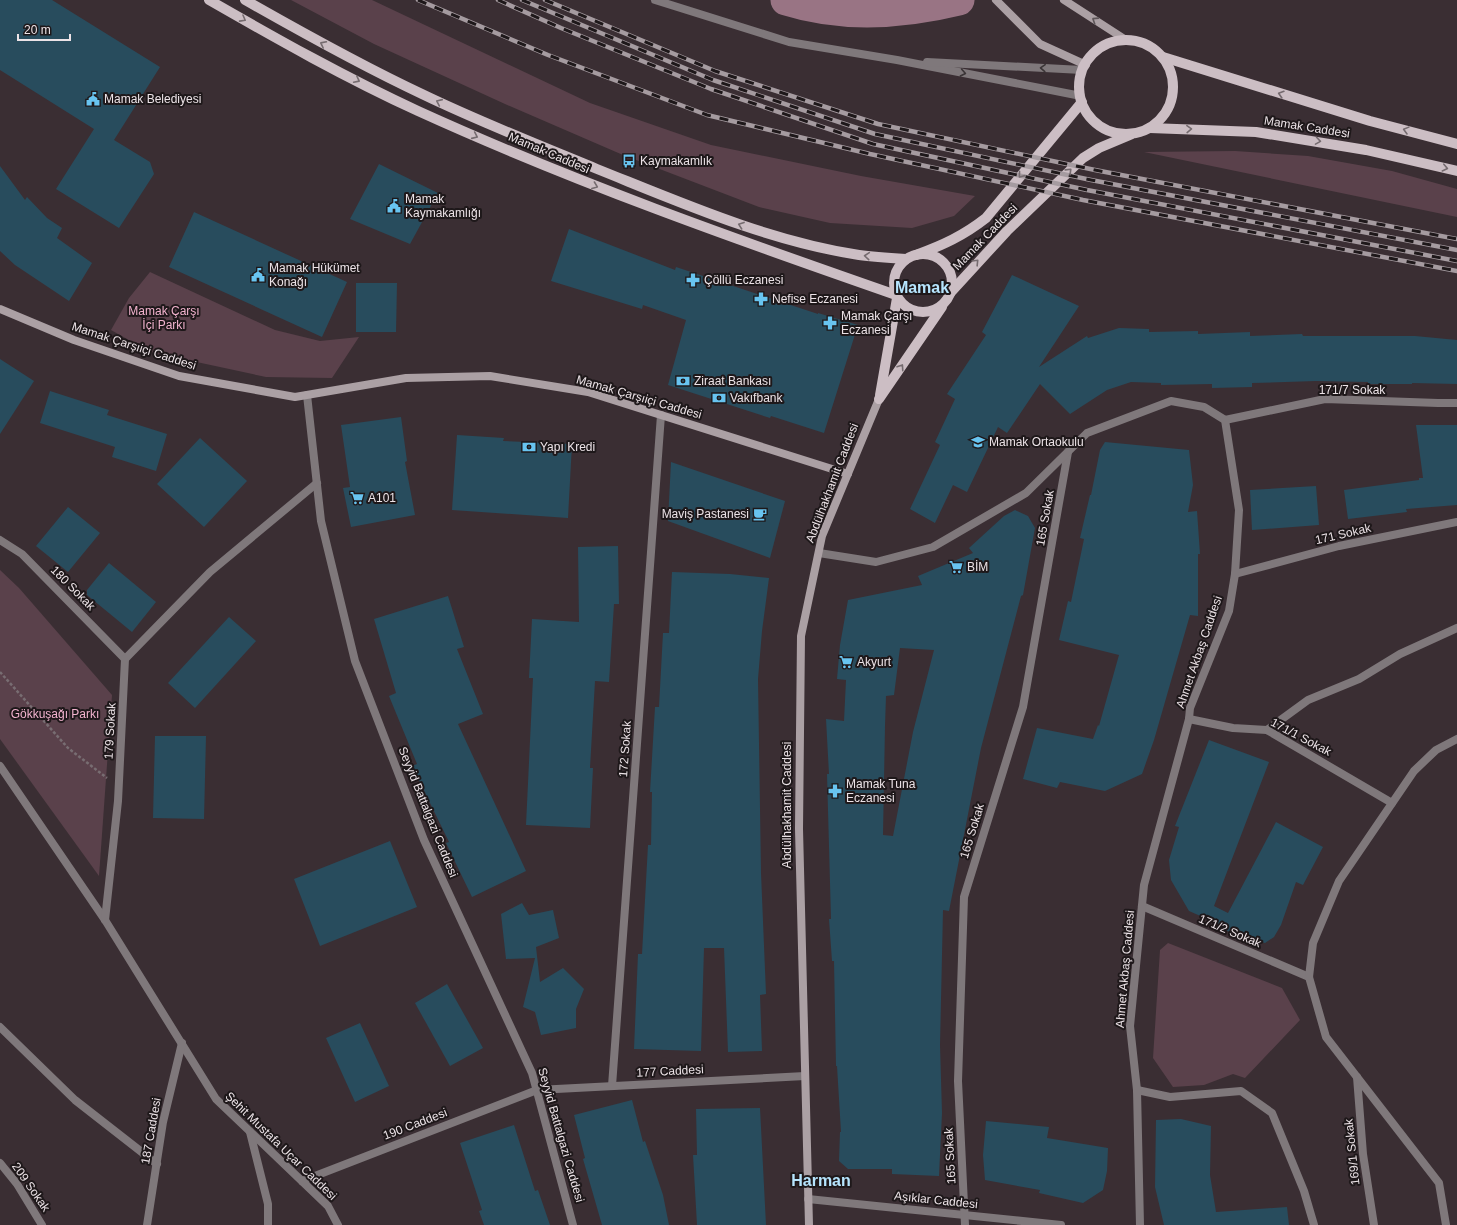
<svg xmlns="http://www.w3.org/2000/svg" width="1457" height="1225" font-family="Helvetica,sans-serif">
<rect width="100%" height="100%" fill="#3a2e33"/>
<g fill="#5a414b">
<path d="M 291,0 L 372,0 L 590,103 L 711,145 L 861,176 L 975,196 L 954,216 L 912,228 L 830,223 L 759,207 L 623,155 L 505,104 L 374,44 Z"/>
<path d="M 1235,151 L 1308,156 L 1392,171 L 1457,189 L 1457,217 L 1144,152 Z"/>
<path d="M 150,272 L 275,330 L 320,341 L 359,337 L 332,378 L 266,377 L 150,352 L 111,330 L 129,298 Z"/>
<path d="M 0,570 L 19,588 L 112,695 L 99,876 L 0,739 Z"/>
<path d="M 1168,943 L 1282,988 L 1300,1020 L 1245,1078 L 1233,1074 L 1204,1085 L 1173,1087 L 1153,1058 L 1160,950 Z"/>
</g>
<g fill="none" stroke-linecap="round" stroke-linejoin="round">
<path stroke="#997484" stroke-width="31" d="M 786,0 C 843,18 902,14 959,0"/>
</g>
<g fill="#284c5d" fill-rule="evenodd">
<path d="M 0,0 L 52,0 L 160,67 L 114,140 L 150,162 L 154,174 L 119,228 L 56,189 L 94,129 L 0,70 Z"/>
<path d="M 379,164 L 438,193 L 410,244 L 350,219 Z"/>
<path d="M 0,166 L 25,200 L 27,197 L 47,218 L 62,228 L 57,238 L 92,263 L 69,301 L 15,265 L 0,251 Z"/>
<path d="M 194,212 L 347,282 L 322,337 L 169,267 Z"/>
<path d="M 569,229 L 675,270 L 676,267 L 818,314 L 818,313 L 858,325 L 824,433 L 771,416 L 770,418 L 668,385 L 686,320 L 643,305 L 642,309 L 551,281 Z"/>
<path d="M 1012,275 L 1079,306 L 1039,367 L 1087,336 L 1088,338 L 1119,328 L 1149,329 L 1149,332 L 1198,331 L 1198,334 L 1250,332 L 1250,336 L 1302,334 L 1303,336 L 1415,336 L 1457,340 L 1457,384 L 1412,383 L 1412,384 L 1368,384 L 1368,382 L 1316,381 L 1252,383 L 1252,387 L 1212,388 L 1212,384 L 1161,385 L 1161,383 L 1131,382 L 1107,390 L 1070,414 L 1040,384 L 1007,433 L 998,427 L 967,492 L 953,485 L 935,523 L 910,509 L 940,445 L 935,442 L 955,399 L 947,394 L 986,335 L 982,332 Z"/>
<path d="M 356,283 L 397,283 L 396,332 L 356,332 Z"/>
<path d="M 0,359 L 34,381 L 0,434 Z"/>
<path d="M 50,391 L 109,410 L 107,415 L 167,434 L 156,471 L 112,457 L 115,447 L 40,423 Z"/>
<path d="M 401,417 L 407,461 L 405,462 L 415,515 L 351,527 L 343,488 L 350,487 L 341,425 Z"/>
<path d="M 1416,425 L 1457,425 L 1457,505 L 1406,509 L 1407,512 L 1348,519 L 1344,490 L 1419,480 L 1419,478 L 1423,478 Z"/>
<path d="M 457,435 L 504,438 L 503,441 L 572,444 L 568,518 L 452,510 Z"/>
<path d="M 200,438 L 247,481 L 204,527 L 157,484 Z"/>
<path d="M 1105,442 L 1189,450 L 1193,485 L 1188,512 L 1197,511 L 1200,554 L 1198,554 L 1198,616 L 1190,615 L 1154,740 L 1142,774 L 1105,791 L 1060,782 L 1057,788 L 1023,779 L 1037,728 L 1093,739 L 1098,725 L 1099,726 L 1119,655 L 1059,640 L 1068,601 L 1071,602 L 1084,539 L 1080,538 L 1090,495 L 1091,495 L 1100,450 Z"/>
<path d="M 671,462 L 785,501 L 770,558 L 668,521 Z"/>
<path d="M 1316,486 L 1319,525 L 1252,530 L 1250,490 Z"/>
<path d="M 68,507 L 100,533 L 68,572 L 36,546 Z"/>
<path d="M 1015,510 L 1028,516 L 1035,528 L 1023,595 L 1021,596 L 981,748 L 949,911 L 943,910 L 940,1045 L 942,1113 L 939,1176 L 892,1174 L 892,1169 L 848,1169 L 839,1161 L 840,1132 L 841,1132 L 837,1066 L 836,1066 L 834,961 L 832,961 L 829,919 L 831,919 L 827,774 L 829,774 L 826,719 L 844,721 L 846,680 L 837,679 L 840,645 L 848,600 L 922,585 L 918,576 L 973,553 L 969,548 L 1004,516 ZM 900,648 L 934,650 L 913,732 L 893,836 L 883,835 L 885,726 L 886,696 L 894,695 Z"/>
<path d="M 618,546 L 619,604 L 614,604 L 609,682 L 595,681 L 590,768 L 593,768 L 590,828 L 526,825 L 533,678 L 529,678 L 532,619 L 579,622 L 578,547 Z"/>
<path d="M 109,563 L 156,602 L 132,632 L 87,595 L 87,590 Z"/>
<path d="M 672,572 L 730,574 L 769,578 L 762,631 L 758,679 L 761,873 L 766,994 L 760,995 L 762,1051 L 728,1052 L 724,948 L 704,948 L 701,1051 L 634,1049 L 638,954 L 642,954 L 648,845 L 651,845 L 652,792 L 650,792 L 655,707 L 659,707 L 663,633 L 669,633 Z"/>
<path d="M 448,596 L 464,647 L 457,649 L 483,714 L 458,724 L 526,871 L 472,897 L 446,843 L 449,842 L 412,766 L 417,764 L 389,696 L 396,693 L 374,619 Z"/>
<path d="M 229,617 L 256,641 L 195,708 L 168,683 Z"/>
<path d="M 155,736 L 206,736 L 204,819 L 153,818 Z"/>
<path d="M 1209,740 L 1269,762 L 1214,906 L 1228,913 L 1276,822 L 1323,847 L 1303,885 L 1296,882 L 1281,925 L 1274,937 L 1265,943 L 1229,932 L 1220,926 L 1221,925 L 1189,911 L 1171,880 L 1169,860 L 1179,827 L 1175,826 Z"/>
<path d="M 390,841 L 417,907 L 320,946 L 294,879 Z"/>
<path d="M 522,903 L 529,915 L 553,910 L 559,938 L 536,947 L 540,982 L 563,968 L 584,989 L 576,1009 L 576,1028 L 541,1035 L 535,1012 L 523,1007 L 535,958 L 506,959 L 501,914 Z"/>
<path d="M 447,984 L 483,1048 L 450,1066 L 415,1003 Z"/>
<path d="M 360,1023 L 389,1086 L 355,1102 L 326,1038 Z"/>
<path d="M 632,1100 L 643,1142 L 645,1141 L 663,1195 L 669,1225 L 602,1225 L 583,1159 L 585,1158 L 574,1115 Z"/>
<path d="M 760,1108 L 766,1225 L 697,1225 L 693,1155 L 697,1155 L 696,1109 Z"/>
<path d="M 1181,1119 L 1211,1126 L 1210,1175 L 1216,1212 L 1287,1207 L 1289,1225 L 1164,1225 L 1155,1187 L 1156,1120 Z"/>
<path d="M 986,1121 L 1049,1127 L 1047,1138 L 1108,1148 L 1107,1171 L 1103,1190 L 1083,1203 L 1039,1193 L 1040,1190 L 985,1180 L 983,1155 Z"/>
<path d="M 514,1125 L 535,1191 L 538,1190 L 550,1225 L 484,1225 L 479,1211 L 482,1210 L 460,1143 Z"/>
</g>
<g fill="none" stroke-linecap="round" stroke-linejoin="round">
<path stroke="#786d72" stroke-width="2.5" stroke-dasharray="3 2" stroke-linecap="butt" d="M 0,672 L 68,748 L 107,778"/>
<g stroke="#7f787b" stroke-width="8">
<path d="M 655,0 L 789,42 L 897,60 L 1081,96"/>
<path d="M 927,62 L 1082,70"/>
<path d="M 1225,420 L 1325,399 L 1438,403 L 1457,403"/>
<path d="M 0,540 L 22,554 L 125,659"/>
<path d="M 1235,574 L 1339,546 L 1457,522"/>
<path d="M 1189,719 L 1233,728 L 1267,730 L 1392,803"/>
<path d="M 1267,730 L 1308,700 L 1359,679 L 1400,654 L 1457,628"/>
<path d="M 0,766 L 105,920 L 216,1099 L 328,1206 L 338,1225"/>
<path d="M 1142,906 L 1309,977"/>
<path d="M 0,1027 L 75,1100 L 157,1164"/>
<path d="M 1357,1077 L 1363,1154 L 1374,1225"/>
<path d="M 612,1086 L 661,415"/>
<path d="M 1137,1090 L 1170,1097 L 1241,1091 L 1272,1113 L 1304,1191 L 1314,1225"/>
<path d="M 250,1132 L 268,1204 L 268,1225"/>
<path d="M 302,1181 L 537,1090 L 805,1076"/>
<path d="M 808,1199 L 1061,1225"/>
<path d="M 147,1225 L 163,1122 L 182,1043"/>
<path d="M 965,1225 L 958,1081 L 964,897 L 1023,707 L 1068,452"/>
</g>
<g stroke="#7f787b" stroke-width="8">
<path d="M 307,395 L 321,521 L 355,661 L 424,840 L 532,1073 L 573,1225"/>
<path d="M 819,553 L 876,562 L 933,547 L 1026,493 L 1087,433 L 1171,401 L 1204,407 L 1225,420 L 1239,510 L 1235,574 L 1229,611 L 1190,708 L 1189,719 L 1144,885 L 1130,1026 L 1137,1090 L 1140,1225"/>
<path d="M 105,920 L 118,801 L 125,659 L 210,572 L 317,483"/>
<path d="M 0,1163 L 17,1184 L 42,1225"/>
<path d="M 1446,1225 L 1439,1183 L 1326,1037 L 1309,977 L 1313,943 L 1339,881 L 1414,771 L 1436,750 L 1457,739"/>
</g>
<g stroke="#aba0a4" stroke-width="8">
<path d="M 996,0 L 1040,44 L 1086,65"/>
<path d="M 1064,0 L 1126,40"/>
<path d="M 0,309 L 74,340 L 179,376 L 295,397 L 406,378 L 490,376 L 588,392 L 848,474"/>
<path d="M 809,1225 L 799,829 L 801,636 L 822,536 L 879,399"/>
</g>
<g stroke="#ccbec4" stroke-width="10">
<path d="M 209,0 C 277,39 346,78 418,111 C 574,182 735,239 896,295"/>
<path d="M 245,0 C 303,33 362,66 422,94 C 480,122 539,145 597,169 C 682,203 768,241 859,255 C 874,257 890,258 906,259"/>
<circle cx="1126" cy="87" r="47"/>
<path d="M 1163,57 L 1370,121 L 1457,144"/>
<path d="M 1150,128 L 1256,132 L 1366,150 L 1457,171"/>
<circle cx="923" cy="283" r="29"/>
<path d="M 916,255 C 943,245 963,236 986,218 L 1082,102"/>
<path d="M 951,292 L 1007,231 L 1083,158 L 1099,148 L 1130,135"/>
<path d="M 880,395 L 897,298"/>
<path d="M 879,399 L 942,307"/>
</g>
<g stroke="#a59ba0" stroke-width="4.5">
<g id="rail">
<path d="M 418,0 L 548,55 L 707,115 L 870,154 L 1083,200 L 1457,271"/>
<path d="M 498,0 L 561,28 L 711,89 L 873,144 L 1087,190 L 1457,261"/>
<path d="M 522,0 L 713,80 L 875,134 L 1091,180 L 1457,250"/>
<path d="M 545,0 L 715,71 L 878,124 L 1095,170 L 1457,239"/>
</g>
</g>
<use href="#rail" stroke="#1e181a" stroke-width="3" stroke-dasharray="9" stroke-linecap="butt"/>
</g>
<defs><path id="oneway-chevron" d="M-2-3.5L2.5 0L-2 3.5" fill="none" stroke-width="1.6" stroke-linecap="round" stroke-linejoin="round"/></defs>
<g stroke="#756b6f">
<use href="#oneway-chevron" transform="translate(243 19) rotate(29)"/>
<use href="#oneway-chevron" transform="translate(323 44) rotate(-153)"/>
<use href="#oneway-chevron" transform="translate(357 80) rotate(27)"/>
<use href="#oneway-chevron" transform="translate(1281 94) rotate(-163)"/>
<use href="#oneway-chevron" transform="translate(439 102) rotate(-156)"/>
<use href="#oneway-chevron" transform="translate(1189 129) rotate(-2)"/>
<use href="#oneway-chevron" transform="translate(1406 130) rotate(-165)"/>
<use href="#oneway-chevron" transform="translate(475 136) rotate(24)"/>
<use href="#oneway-chevron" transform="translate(1318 141) rotate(9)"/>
<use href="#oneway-chevron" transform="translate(1445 168) rotate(13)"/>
<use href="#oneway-chevron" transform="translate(1069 171) rotate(-44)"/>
<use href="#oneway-chevron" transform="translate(1021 175) rotate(129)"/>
<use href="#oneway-chevron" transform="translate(595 186) rotate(21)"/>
<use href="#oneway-chevron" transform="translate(741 225) rotate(-160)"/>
<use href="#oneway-chevron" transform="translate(867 256) rotate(-175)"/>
<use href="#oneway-chevron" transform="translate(976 262) rotate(-46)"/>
<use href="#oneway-chevron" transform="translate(901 367) rotate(-56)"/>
</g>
<use stroke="#5d5558" href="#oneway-chevron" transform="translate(1095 20) rotate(-147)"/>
<g stroke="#3b3537">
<use href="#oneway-chevron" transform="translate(1043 68) rotate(-177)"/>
<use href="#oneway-chevron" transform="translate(963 73) rotate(11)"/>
</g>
<defs>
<g id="civic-bare" transform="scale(1.08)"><path d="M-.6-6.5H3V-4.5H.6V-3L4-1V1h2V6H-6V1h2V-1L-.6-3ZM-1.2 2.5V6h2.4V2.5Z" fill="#68c4f0" stroke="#1e181a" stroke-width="2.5" paint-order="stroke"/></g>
<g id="bus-bare" transform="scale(1.08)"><path d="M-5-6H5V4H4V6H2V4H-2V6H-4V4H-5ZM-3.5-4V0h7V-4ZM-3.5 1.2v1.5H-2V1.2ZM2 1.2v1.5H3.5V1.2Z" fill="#68c4f0" stroke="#1e181a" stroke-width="2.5" paint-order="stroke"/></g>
<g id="pharmacy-bare" transform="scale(1.08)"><path d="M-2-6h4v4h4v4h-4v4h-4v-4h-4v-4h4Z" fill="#68c4f0" stroke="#1e181a" stroke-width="2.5" paint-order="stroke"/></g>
<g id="bank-bare" transform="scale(1.08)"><path d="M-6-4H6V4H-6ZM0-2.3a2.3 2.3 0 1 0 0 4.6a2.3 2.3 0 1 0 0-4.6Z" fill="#68c4f0" stroke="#1e181a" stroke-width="2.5" paint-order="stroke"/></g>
<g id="school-bare" transform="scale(1.08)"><path d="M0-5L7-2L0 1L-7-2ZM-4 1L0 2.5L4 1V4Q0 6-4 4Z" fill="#68c4f0" stroke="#1e181a" stroke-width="2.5" paint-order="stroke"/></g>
<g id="supermarket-bare" transform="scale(1.08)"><path d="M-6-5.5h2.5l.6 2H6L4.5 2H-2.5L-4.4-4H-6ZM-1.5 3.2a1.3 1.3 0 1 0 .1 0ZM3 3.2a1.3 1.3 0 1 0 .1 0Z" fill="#68c4f0" stroke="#1e181a" stroke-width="2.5" paint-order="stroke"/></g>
<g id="cafe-bare" transform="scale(1.08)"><path d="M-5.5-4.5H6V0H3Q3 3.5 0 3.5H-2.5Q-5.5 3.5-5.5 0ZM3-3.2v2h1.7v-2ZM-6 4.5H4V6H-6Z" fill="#68c4f0" stroke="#1e181a" stroke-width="2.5" paint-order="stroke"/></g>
</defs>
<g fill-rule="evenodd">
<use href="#civic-bare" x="93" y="99"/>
<use href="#bus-bare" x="629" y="161"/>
<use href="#civic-bare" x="394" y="206"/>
<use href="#civic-bare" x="258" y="275"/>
<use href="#pharmacy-bare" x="693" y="280"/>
<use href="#pharmacy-bare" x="761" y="299"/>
<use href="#pharmacy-bare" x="830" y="323"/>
<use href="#bank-bare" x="683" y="381"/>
<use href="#bank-bare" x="719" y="398"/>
<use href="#school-bare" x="978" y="442"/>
<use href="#bank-bare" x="529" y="447"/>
<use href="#supermarket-bare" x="357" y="498"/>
<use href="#cafe-bare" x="760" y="514"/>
<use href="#supermarket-bare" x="956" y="567"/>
<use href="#supermarket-bare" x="846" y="662"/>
<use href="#pharmacy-bare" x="835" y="791"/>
</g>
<g text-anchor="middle" stroke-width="4" stroke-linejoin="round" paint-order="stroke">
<g font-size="12" fill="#ece3e7" stroke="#1e181a" text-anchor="start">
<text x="104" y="103">Mamak Belediyesi</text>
<text x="640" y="165">Kaymakamlık</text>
<text x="405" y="203">Mamak<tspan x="405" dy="14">Kaymakamlığı</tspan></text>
<text x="269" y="272">Mamak Hükümet<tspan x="269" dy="14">Konağı</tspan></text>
<text x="704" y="284">Çöllü Eczanesi</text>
<text x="772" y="303">Nefise Eczanesi</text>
<text x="841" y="320">Mamak Çarşı<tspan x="841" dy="14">Eczanesi</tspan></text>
<text x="694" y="385">Ziraat Bankası</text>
<text x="730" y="402">Vakıfbank</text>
<text x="989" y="446">Mamak Ortaokulu</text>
<text x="540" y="451">Yapı Kredi</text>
<text x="368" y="502">A101</text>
<text x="749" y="518" text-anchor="end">Maviş Pastanesi</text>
<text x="967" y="571">BİM</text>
<text x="857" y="666">Akyurt</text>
<text x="846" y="788">Mamak Tuna<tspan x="846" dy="14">Eczanesi</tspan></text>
</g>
<g font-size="12" fill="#ece3e7" stroke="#1e181a">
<text transform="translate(1307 127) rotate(9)" y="4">Mamak Caddesi</text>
<text transform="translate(549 153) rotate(23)" y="4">Mamak Caddesi</text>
<text transform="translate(985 237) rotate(-46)" y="4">Mamak Caddesi</text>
<text transform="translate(134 346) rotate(18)" y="4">Mamak Çarşıiçi Caddesi</text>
<text x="1352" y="394">171/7 Sokak</text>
<text transform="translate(639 397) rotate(16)" y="4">Mamak Çarşıiçi Caddesi</text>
<text transform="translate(832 483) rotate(-69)" y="4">Abdülhakhamit Caddesi</text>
<text transform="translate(1045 518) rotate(-80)" y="4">165 Sokak</text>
<text transform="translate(1343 534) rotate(-13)" y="4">171 Sokak</text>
<text transform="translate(73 588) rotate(45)" y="4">180 Sokak</text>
<text transform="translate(1199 652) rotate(-71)" y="4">Ahmet Akbaş Caddesi</text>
<text transform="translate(110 731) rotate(-87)" y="4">179 Sokak</text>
<text transform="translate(1301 737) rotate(28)" y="4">171/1 Sokak</text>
<text transform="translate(625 749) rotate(-86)" y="4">172 Sokak</text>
<text transform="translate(787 805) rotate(-90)" y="4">Abdülhakhamit Caddesi</text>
<text transform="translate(428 812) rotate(68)" y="4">Seyyid Battalgazi Caddesi</text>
<text transform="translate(972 831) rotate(-73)" y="4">165 Sokak</text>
<text transform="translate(1230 931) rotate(23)" y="4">171/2 Sokak</text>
<text transform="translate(1125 969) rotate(-85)" y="4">Ahmet Akbaş Caddesi</text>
<text transform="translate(670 1071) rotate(-3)" y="4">177 Caddesi</text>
<text transform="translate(415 1124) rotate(-21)" y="4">190 Caddesi</text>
<text transform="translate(151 1131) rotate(-80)" y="4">187 Caddesi</text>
<text transform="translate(561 1135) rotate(74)" y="4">Seyyid Battalgazi Caddesi</text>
<text transform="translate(281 1146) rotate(44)" y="4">Şehit Mustafa Uçar Caddesi</text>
<text transform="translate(1352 1152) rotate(-96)" y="4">169/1 Sokak</text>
<text transform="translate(950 1156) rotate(-93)" y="4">165 Sokak</text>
<text transform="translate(31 1187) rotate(55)" y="4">209 Sokak</text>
<text transform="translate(936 1200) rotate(6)" y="4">Aşıklar Caddesi</text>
</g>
<g font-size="12" fill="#f2b3ce" stroke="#1e181a">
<text x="164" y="315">Mamak Çarşı<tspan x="164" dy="14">İçi Parkı</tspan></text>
<text x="55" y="718">Gökkuşağı Parkı</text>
</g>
<g font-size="16" font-weight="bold" fill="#b6e5fe" stroke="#1e181a">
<text x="922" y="293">Mamak</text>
<text x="821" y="1186">Harman</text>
</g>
</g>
<path d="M18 34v6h52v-6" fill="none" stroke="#ece3e7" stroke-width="2"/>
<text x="24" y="34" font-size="12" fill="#ece3e7" stroke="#1e181a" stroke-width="3" paint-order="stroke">20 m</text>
</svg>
